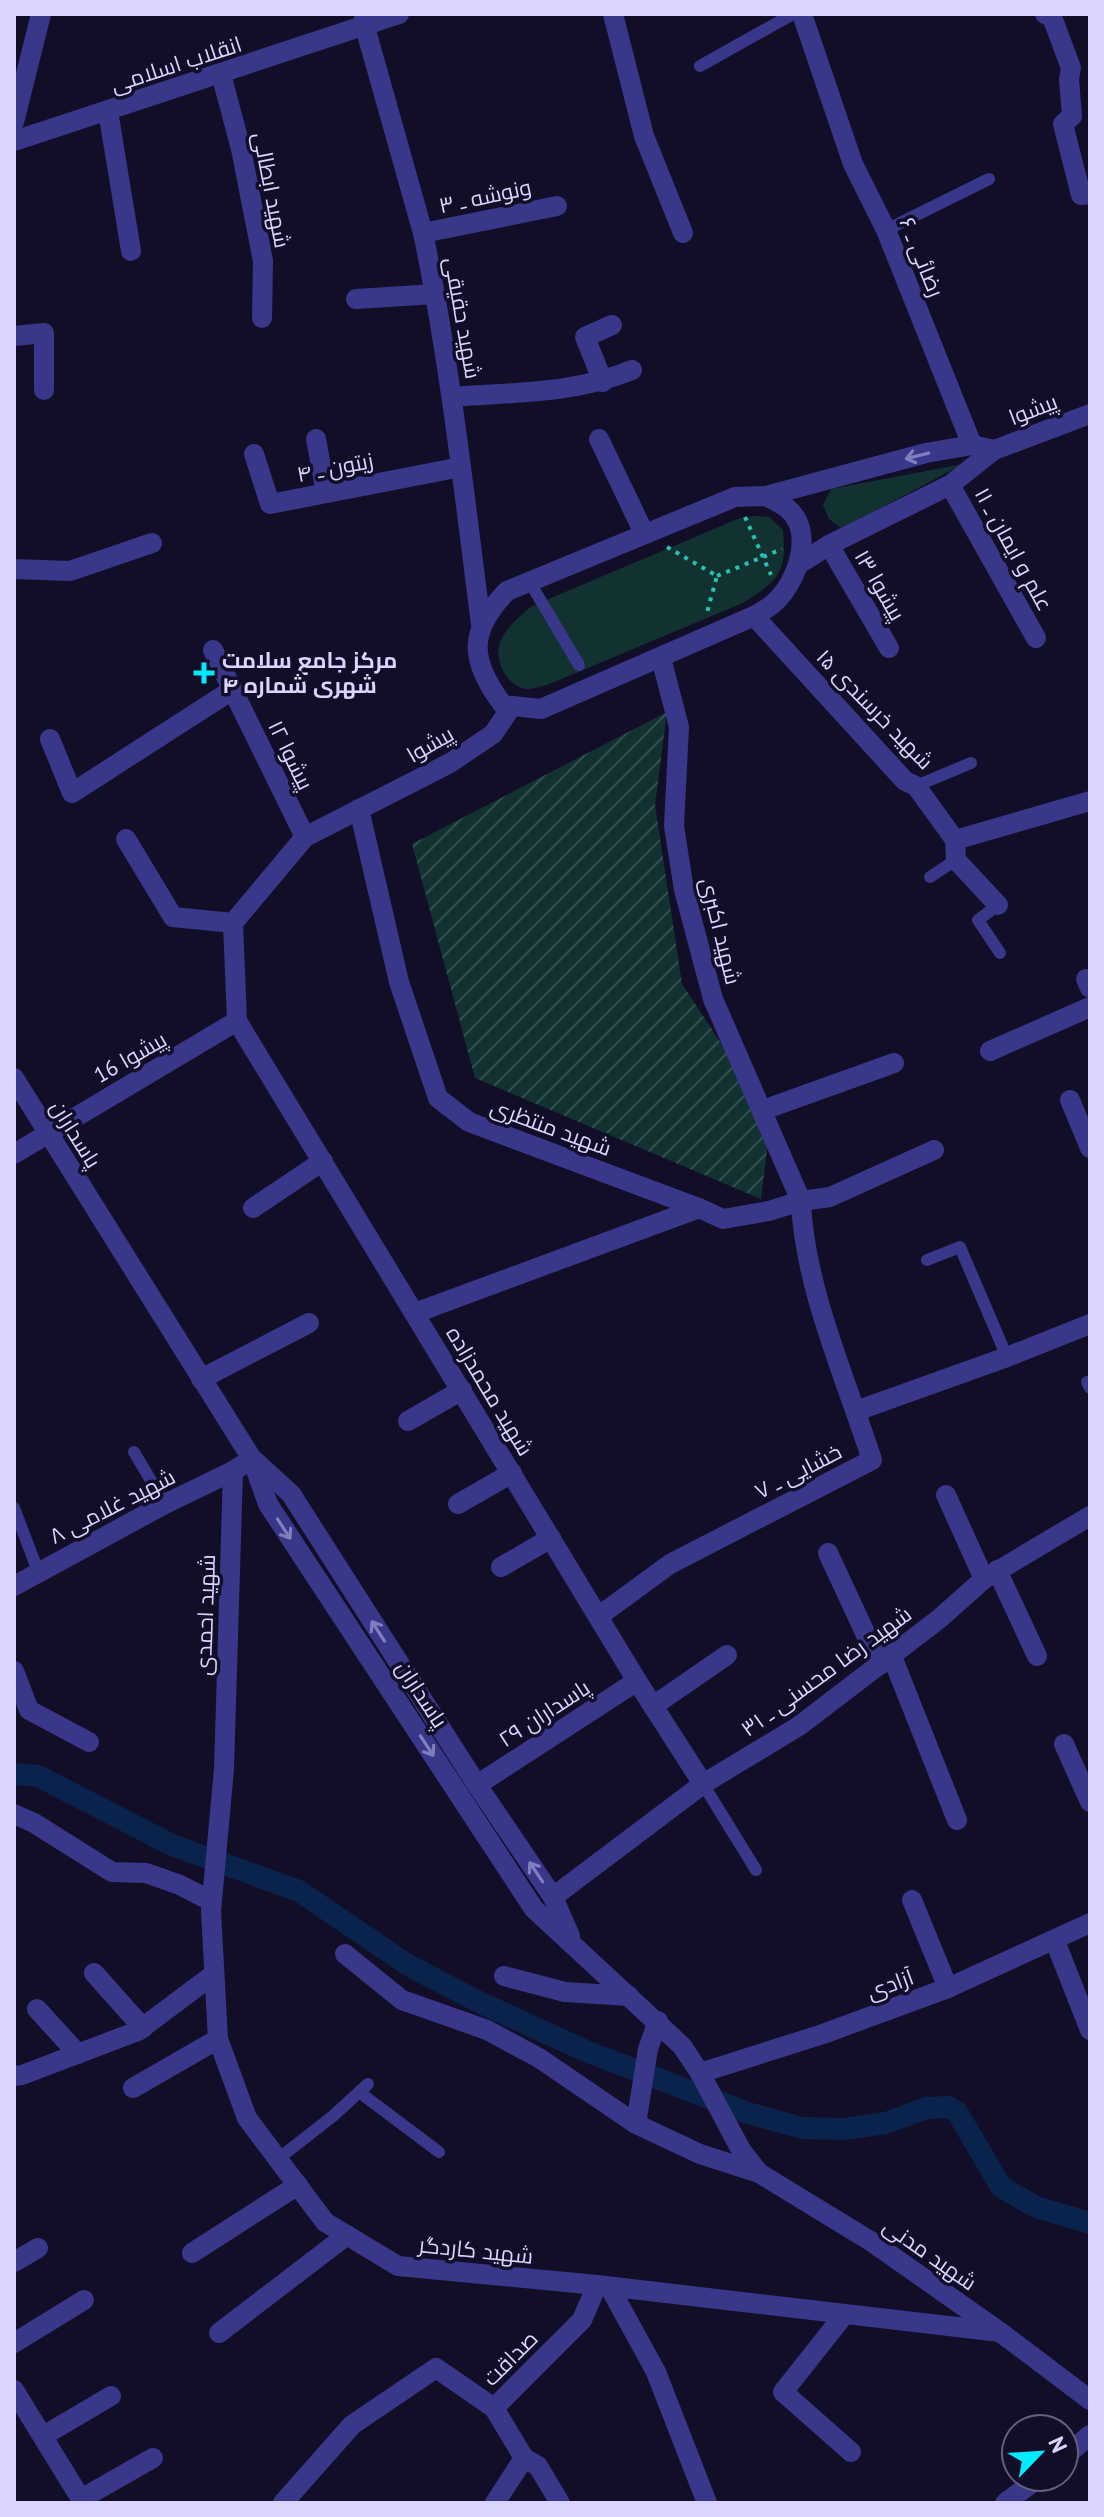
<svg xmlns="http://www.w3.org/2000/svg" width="1104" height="2517" font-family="'PT Sans',Cairo,sans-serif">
<defs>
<pattern id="garden-furrows" width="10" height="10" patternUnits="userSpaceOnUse" patternTransform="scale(2)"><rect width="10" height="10" fill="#113231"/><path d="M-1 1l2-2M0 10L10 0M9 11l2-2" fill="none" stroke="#334f50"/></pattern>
</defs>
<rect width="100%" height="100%" fill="#120e28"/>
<g fill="#113231">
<path d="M 963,464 L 842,529 L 829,519 L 823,505 L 831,489 Z"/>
<path d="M 756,516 L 769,517 L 783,530 C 787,574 779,580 743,603 L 547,685 C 541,686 533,689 528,689 C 508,688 495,663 499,645 C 504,629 520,616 532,606 L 740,518 Z"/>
</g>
<path fill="url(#garden-furrows)" d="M 667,712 L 655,805 L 682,984 L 771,1119 L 761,1199 L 475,1078 L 412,844 Z"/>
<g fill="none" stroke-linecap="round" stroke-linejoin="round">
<path stroke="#09234c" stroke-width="22" d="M 14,1774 L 38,1776 L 172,1845 L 299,1891 L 408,1965 L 479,2002 L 588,2052 L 748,2113 L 802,2128 L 844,2129 L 886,2123 L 926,2108 L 948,2107 L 957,2112 L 1001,2187 L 1036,2207 L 1090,2223"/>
<g stroke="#29c0b4" stroke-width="4" stroke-dasharray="4 6" stroke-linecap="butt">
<path d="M 745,517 L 771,575"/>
<path d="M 667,547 L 717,576 L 706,616"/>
<path d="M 717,576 L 782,549"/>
</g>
<g stroke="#393789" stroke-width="12">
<path d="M 700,66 L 793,14"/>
<path d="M 886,230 L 989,179"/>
<path d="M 529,581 L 579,665"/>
<path d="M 916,786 L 971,763"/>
<path d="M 930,877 L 956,860"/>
<path d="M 998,905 L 978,920 L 1000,953"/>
<path d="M 927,1260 L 960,1247 L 1007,1357"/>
<path d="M 1087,1382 L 1090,1388"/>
<path d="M 134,1452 L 165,1504"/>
<path d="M 14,1508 L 38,1571"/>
<path d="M 703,1784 L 756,1870"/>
<path d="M 359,2092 L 439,2152"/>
<path d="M 278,2159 L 333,2116 L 368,2084"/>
</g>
<g stroke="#393789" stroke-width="20">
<path d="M 613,14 L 644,136 L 683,233"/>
<path d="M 802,14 L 853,164 L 886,230 L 972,445"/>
<path d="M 1045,14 L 1052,17 L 1071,68 L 1069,79 L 1072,116 L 1063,124 L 1081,195 L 1090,194"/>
<path d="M 221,74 L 241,149 L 263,261 L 262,318"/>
<path d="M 108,111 L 131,251"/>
<path d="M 423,233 L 557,206"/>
<path d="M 356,299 L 435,294"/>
<path d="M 14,336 L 44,333 L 44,390"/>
<path d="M 603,382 L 585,337 L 612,325"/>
<path d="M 452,397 C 514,392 574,394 632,370"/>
<path d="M 316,439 L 326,493"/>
<path d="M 599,439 L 644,533"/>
<path d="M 254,454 L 270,504 L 461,467"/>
<path d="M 950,485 L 1036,638"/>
<path d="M 829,545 L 889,648"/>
<path d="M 14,569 L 70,571 L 152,543"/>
<path d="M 754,616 L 905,781 L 916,786 L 955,840"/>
<path d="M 213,650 L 305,837"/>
<path d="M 512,706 L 493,734 L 450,763 L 305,837 L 233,923 L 237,1021 L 637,1681 L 703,1784"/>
<path d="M 50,739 L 72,793 L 232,690"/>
<path d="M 359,809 L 399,982 L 438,1098 L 469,1122 L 699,1208 L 723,1219 L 769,1211 L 801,1201 L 830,1197 L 934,1150"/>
<path d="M 126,839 L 173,917 L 233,923"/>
<path d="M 955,840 L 1090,801"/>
<path d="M 955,840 L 956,860 L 998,905"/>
<path d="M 1086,979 L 1090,988"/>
<path d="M 990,1051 L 1090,1007"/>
<path d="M 1070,1100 L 1090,1148"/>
<path d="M 763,1110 L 894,1063"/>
<path d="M 14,1154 L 237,1021"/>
<path d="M 253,1208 L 323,1161"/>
<path d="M 415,1313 L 699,1208"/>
<path d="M 201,1379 L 309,1323"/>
<path d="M 856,1411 L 1007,1357 L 1090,1324"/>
<path d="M 408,1421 L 462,1390"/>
<path d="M 252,1459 L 233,1471 L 224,1769 L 211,1911 L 218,2039 L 247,2118 L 325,2222 L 398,2266 L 597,2285 L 1000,2332"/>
<path d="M 946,1495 L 984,1579"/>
<path d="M 458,1504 L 512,1473"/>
<path d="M 828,1553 L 880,1665"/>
<path d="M 501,1567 L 551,1538"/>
<path d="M 997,1570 L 1037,1656"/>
<path d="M 14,1586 L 165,1504 L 233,1471"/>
<path d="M 599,1616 L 670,1564 L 872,1460 C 846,1379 804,1286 801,1201 L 713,999 L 684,890 L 674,826 L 679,727 L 661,658"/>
<path d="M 891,1654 L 957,1820"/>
<path d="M 14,1671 L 29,1710 L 89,1742"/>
<path d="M 653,1706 L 727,1655"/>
<path d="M 1064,1744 L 1090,1802"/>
<path d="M 477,1785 L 637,1681"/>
<path d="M 14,1814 L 34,1823 L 112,1872 L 146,1873 L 180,1885 L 211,1901"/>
<path d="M 553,1897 L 703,1784 L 799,1726 L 939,1619 L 984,1579 L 1090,1516"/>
<path d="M 912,1900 L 948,1988"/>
<path d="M 1055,1941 L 1090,2030"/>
<path d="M 345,1954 L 402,2000 L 487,2030 L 539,2058 L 636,2124 L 700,2154 L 759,2173"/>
<path d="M 94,1973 L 143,2028"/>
<path d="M 504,1976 L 565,1992 L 629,1996"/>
<path d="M 37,2009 L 78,2054"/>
<path d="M 14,2076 L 22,2075 L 138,2031 L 214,1974"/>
<path d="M 133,2088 L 218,2039"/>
<path d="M 636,2124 L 648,2049 L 658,2021"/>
<path d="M 192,2253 L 298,2185"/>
<path d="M 14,2262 L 38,2248"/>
<path d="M 610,2288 L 656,2372 L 707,2503"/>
<path d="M 844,2315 L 783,2392 L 851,2452"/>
<path d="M 219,2333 L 347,2235"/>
<path d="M 14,2343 L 84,2300"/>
<path d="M 14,2390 L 81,2499 L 153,2458"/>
<path d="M 43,2436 L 111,2396"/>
<path d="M 1064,2457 L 1090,2435"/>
<path d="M 283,2503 L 352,2425 L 436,2368 L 494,2408"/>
<path d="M 495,2503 L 524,2458"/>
<path d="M 560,2503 L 538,2466 L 524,2458 L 494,2408 L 582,2320 L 597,2285"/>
<path d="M 1005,2503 L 1040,2477"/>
</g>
<g stroke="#393789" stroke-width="20">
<path d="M 364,14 L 365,27 L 423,233 C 450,362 464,493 481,624"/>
<path d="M 14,122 L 41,14"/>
<path d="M 14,141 L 399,14"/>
<path d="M 766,496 C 773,500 782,504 788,509 C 815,532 797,582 775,602 C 769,608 761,612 754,616 L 541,709 L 503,705 C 470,661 467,632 507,591 L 735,497 Z"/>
<path d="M 766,496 L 926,453 L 972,445 L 994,450"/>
<path d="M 799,564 L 829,545 L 950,485 L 994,450 L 1090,414"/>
<path d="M 14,1078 L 252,1459 L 268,1504 L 534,1909 L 682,2046 L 700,2073 L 741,2150 L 759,2173 L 872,2242 L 1000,2332 L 1090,2400"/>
<path d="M 255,1461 L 291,1494 L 477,1785 L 553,1897 L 570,1936"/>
<path d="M 700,2073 L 823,2034 L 948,1988 L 1090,1923"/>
</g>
</g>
<defs><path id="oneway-shaft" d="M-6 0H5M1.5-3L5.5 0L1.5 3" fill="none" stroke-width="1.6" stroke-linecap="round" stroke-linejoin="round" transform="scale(2)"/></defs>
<g stroke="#817ebe">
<use href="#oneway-shaft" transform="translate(917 456) rotate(166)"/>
<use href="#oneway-shaft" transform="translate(284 1529) rotate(57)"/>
<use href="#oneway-shaft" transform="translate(378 1631) rotate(-123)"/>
<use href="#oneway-shaft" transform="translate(427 1746) rotate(57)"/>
<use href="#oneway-shaft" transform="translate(536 1872) rotate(-124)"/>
</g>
<path fill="#01eaff" stroke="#120e28" stroke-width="3" d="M200 661h8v8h8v8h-8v8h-8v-8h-8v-8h8z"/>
<g text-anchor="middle" stroke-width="7" stroke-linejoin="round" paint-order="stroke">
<g font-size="22" fill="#d9d5ff" stroke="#120e28">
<text transform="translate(176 64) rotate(-18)" y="8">انقلاب اسلامی</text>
<text transform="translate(272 190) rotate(79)" y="8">شهید ابطالی</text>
<text transform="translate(485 196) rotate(-12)" y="8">ونوشه ـ ۳</text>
<text transform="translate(922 257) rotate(68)" y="8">رضائی ـ ۶</text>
<text transform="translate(463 318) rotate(80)" y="8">شهید حقیقی</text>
<text transform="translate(1033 409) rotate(-21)" y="8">پیشوا</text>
<text transform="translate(335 467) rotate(-11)" y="8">زیتون ـ ۴</text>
<text transform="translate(1014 549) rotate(61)" y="8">علم و ایمان ـ ۱۱</text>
<text transform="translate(880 585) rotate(60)" y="8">پیشوا ۱۳</text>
<text transform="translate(875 709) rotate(46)" y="8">شهید خرسندی ۱۵</text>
<text transform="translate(430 744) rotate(-30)" y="8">پیشوا</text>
<text transform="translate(291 755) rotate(64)" y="8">پیشوا ۱۲</text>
<text transform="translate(721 931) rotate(76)" y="8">شهید اکبری</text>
<text transform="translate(130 1057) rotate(-30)" y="8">پیشوا 16</text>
<text transform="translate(551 1127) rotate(20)" y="8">شهید منتظری</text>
<text transform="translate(76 1134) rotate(58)" y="8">پاسداران</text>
<text transform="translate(490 1391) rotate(59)" y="8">شهید محمدزاده</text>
<text transform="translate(798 1471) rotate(-27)" y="8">خشایی ـ ۷</text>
<text transform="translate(112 1506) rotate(-27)" y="8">۸ شهید غلامی</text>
<text transform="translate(205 1615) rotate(-88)" y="8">شهید احمدی</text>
<text transform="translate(826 1671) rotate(-36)" y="8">شهید رضا محسنی ـ ۳۱</text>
<text transform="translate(422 1694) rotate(57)" y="8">پاسداران</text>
<text transform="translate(544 1713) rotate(-33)" y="8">پاسداران ۲۹</text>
<text transform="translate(890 1984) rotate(-20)" y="8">آزادی</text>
<text transform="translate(476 2250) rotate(6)" y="8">شهید کاردگر</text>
<text transform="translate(930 2254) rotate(35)" y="8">شهید مدنی</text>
<text transform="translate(510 2358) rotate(-45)" y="8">صداقت</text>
</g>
<g font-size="22" font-weight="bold" fill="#d9d5ff" stroke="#120e28" text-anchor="start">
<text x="222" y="668">مرکز جامع سلامت<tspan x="222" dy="25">شهری شماره ۴</tspan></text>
</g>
</g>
<rect width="1104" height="2517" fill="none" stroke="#d9d5ff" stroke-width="32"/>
<g transform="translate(1040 2453) rotate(65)"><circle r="38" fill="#120e28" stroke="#625e7e" stroke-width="2"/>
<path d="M0-6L14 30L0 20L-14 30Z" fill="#01eaff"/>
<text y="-12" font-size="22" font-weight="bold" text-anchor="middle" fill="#d9d5ff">N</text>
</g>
</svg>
